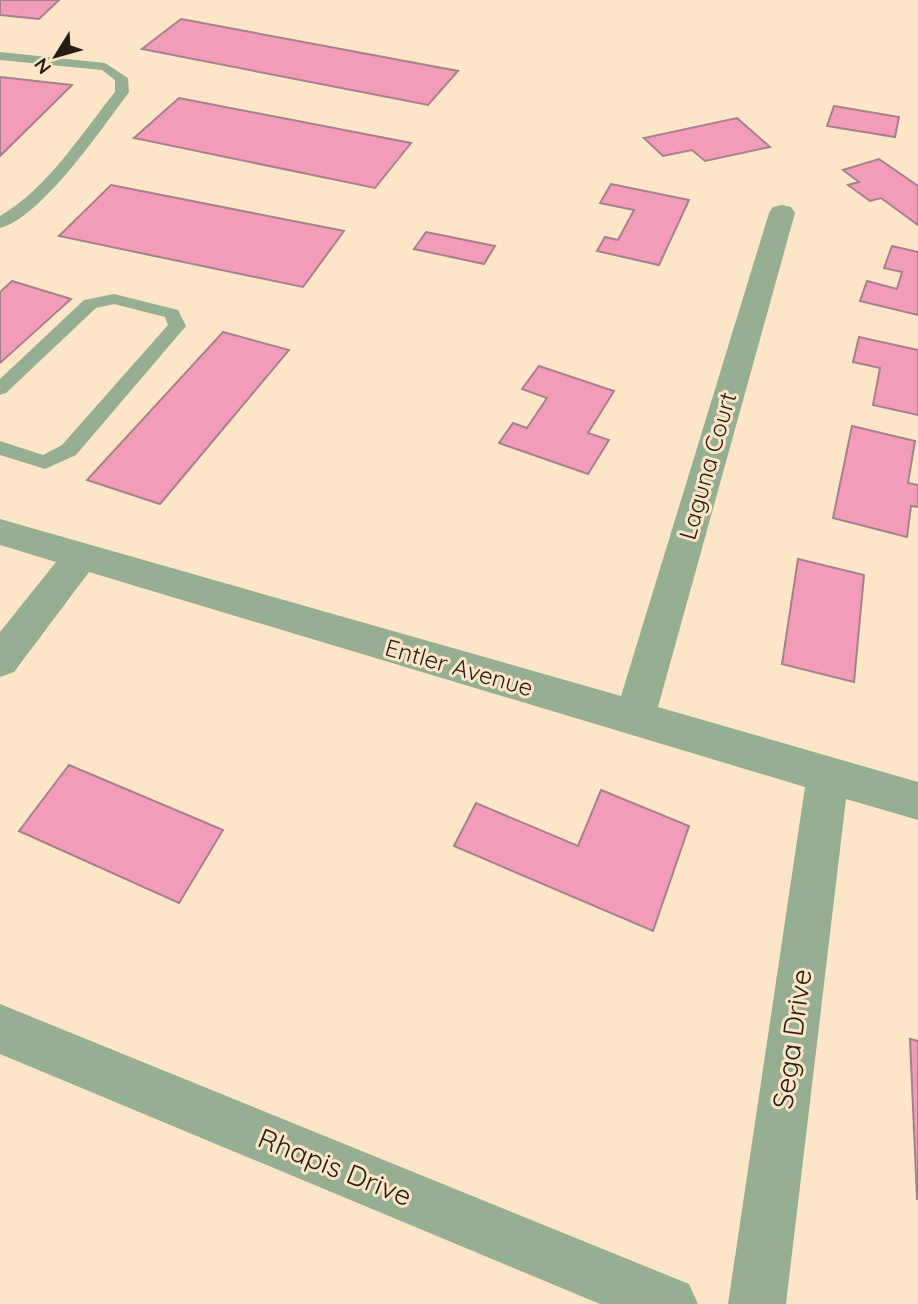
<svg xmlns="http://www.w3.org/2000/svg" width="918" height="1304" font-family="Quicksand,sans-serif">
<rect width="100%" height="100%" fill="#fde5c7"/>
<g fill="#f39cba" stroke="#a6818d" stroke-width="2">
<path d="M 0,0 L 59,0 L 39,19 L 0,15 Z"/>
<path d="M 181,19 L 458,71 L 428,105 L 142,49 Z"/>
<path d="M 0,77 L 72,85 L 0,156 Z"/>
<path d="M 179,98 L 411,143 L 375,188 L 134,138 Z"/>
<path d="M 834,106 L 899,117 L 895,137 L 827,126 Z"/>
<path d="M 737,118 L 770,147 L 705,161 L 692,150 L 663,156 L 644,138 Z"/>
<path d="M 879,159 L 918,186 L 918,225 L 881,198 L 870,201 L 848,185 L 859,182 L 843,170 Z"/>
<path d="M 611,184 L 689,200 L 659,265 L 597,251 L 605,237 L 618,240 L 634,210 L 600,203 Z"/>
<path d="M 111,185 L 344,231 L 303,287 L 59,236 Z"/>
<path d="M 426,232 L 495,246 L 484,264 L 414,249 Z"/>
<path d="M 892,246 L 918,252 L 918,315 L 860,301 L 867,281 L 897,289 L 902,272 L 884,268 Z"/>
<path d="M 12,281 L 71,299 L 0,363 L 0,292 Z"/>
<path d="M 223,332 L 289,350 L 160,504 L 87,480 Z"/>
<path d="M 859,337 L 918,350 L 918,415 L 873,405 L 880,368 L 853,362 Z"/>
<path d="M 539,366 L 614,391 L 588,433 L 609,440 L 588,474 L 499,443 L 513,423 L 527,428 L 547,398 L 522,389 Z"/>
<path d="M 852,426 L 915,441 L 908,483 L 918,485 L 918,507 L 911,506 L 907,537 L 833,518 Z"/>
<path d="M 798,559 L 864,575 L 854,682 L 782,664 Z"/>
<path d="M 69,765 L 223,830 L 179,903 L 19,831 Z"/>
<path d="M 601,790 L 689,826 L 653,931 L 454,846 L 476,803 L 578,846 Z"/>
<path d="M 910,1039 L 918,1041 L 918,1199 L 917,1199 Z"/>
</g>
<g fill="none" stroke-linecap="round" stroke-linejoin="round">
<g fill="#96af92" fill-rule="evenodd">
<path d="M 0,52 L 105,63 L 128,78 L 129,92 C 103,127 41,218 0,228 L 0,216 C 48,188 81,134 115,92 L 115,80 L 102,70 L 0,60 Z"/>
<path d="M 114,294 L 178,310 L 186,326 L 76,455 L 45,469 L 0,455 L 0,441 L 43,455 L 62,445 L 168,325 L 165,317 L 114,304 L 96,308 L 6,393 L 0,395 L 0,379 L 84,300 Z"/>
</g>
<g fill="#96af92" fill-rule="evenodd">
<path d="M 782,205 L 791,207 L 795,213 L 658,707 L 918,782 L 918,820 L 846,799 L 786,1304 L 728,1304 L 805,787 L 89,572 L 14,672 L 0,677 L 0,632 L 56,562 L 0,545 L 0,519 L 621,696 L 769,213 L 773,207 Z"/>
<path d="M 0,1004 L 689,1284 L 698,1304 L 600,1304 L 0,1054 Z"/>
</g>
</g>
<g text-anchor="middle" stroke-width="6" stroke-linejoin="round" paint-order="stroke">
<g font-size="24" fill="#271e13" stroke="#fde5c7">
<text transform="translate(708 466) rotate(-74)" y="8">Laguna Court</text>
<text transform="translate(459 668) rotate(16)" y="8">Entler Avenue</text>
</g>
<g font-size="28" fill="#271e13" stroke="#fde5c7">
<text transform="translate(792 1039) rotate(-82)" y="10">Sega Drive</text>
<text transform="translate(335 1167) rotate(22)" y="10">Rhapis Drive</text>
</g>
</g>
<g transform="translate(56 56) rotate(233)" stroke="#fde5c7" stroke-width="5" paint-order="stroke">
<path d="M0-5L12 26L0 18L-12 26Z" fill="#271e13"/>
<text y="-10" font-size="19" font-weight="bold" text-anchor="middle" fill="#271e13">N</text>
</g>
</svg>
